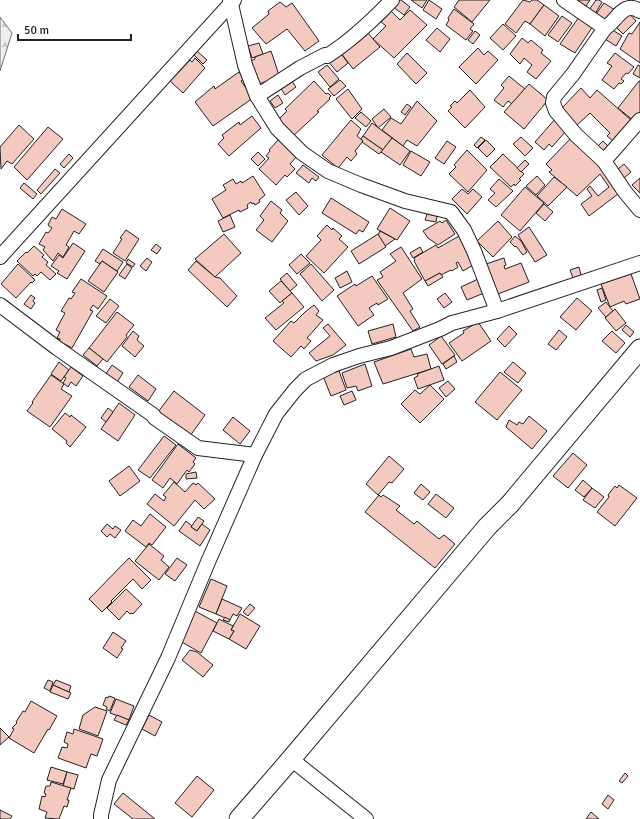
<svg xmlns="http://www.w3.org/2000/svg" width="640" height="819" font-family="Signika,sans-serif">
<defs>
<pattern id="forest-firs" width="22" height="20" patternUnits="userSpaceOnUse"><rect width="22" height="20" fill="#eee"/><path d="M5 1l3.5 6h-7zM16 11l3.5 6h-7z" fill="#ccc"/></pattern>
</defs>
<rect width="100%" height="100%" fill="#fff"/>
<path fill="url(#forest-firs)" stroke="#6f6f6f" d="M 0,17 L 12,33 L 0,71 Z"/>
<g fill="#f3c9c0" stroke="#222">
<path d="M 398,0 L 401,0 L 410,7 L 404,15 L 393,7 Z"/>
<path d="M 411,0 L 427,0 L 422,8 Z"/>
<path d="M 429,0 L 442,9 L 436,19 L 423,10 Z"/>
<path d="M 459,0 L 490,0 L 472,22 L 454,7 Z"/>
<path d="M 523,0 L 530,2 L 532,0 L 537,0 L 544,5 L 530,24 L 525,21 L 516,33 L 505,24 Z"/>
<path d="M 576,0 L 590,0 L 586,6 Z"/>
<path d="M 596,0 L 599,0 L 602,2 L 595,14 L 589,10 Z"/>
<path d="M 280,2 L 286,7 L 292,3 L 319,41 L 305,51 L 287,29 L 266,44 L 252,28 L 269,14 L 268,11 Z"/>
<path d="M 604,3 L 615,10 L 607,21 L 596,14 Z"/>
<path d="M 544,5 L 559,16 L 545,36 L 530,24 Z"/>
<path d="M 454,9 L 474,24 L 470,29 L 473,31 L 466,40 L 446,25 L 449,20 L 448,18 Z"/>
<path d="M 410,10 L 427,25 L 394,58 L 373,39 L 386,26 L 381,22 L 391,11 L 400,20 Z"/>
<path d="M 628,12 L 636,21 L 623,34 L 614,25 Z"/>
<path d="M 562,16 L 572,23 L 558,42 L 548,35 Z"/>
<path d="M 579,17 L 593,26 L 575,53 L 560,44 Z"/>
<path d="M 640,22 L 640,63 L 620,49 L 629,33 L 632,34 Z"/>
<path d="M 503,24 L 516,36 L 503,50 L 490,38 Z"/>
<path d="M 437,28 L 450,39 L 440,52 L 426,40 Z"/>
<path d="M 611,29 L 622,36 L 616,46 L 605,39 Z"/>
<path d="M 475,31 L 480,35 L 473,44 L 468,40 Z"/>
<path d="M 367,32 L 380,47 L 353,69 L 341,53 Z"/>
<path d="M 522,38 L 528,43 L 531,40 L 543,50 L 541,53 L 551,61 L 536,79 L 527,72 L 532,65 L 524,58 L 520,64 L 510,54 Z"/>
<path d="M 259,43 L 263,54 L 252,58 L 248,46 Z"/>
<path d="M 478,48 L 484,55 L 488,51 L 498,60 L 476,84 L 459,67 Z"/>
<path d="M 197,51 L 207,60 L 203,64 L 194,55 Z"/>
<path d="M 271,51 L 279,75 L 271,78 L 272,79 L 259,84 L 251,61 L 255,59 L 255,57 Z"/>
<path d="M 339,51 L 348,63 L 337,72 L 327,60 Z"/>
<path d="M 407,53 L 427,73 L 416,84 L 397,64 Z"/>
<path d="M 615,53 L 634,67 L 628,74 L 626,73 L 621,79 L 624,81 L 621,84 L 619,83 L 614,89 L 602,80 L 612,66 L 607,63 Z"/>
<path d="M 195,58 L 205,68 L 183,93 L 170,81 L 190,60 L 192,62 Z"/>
<path d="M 327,65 L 339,79 L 330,87 L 318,72 Z"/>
<path d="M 638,65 L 640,66 L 640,78 L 633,74 Z"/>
<path d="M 239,72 L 244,79 L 241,81 L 253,98 L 213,126 L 195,102 L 214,86 L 215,89 Z"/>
<path d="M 509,76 L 525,89 L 512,104 L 508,101 L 503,107 L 494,100 L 504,88 L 501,85 Z"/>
<path d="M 291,80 L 296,87 L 285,95 L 280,87 Z"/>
<path d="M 340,80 L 346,86 L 334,96 L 328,89 Z"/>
<path d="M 314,81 L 326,94 L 328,93 L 331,96 L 329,98 L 330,99 L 317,111 L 319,112 L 293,136 L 278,120 L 287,111 L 285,109 Z"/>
<path d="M 639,81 L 640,81 L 640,115 L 635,122 L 618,108 Z"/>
<path d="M 529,84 L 548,100 L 524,129 L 504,112 Z"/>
<path d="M 581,88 L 590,98 L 597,90 L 632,121 L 613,141 L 607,136 L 610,133 L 590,113 L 576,126 L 561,109 Z"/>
<path d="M 348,89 L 362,109 L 352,119 L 336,99 Z"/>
<path d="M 470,90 L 485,107 L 465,128 L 448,111 L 452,107 L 450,106 L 455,101 L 457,103 Z"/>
<path d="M 278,95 L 283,103 L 275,108 L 270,101 Z"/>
<path d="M 417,101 L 437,121 L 417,146 L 407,140 L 403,146 L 382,130 L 391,118 L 401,124 Z"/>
<path d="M 407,104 L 411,107 L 405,115 L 401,112 Z"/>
<path d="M 384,109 L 391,117 L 378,128 L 372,119 Z"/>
<path d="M 361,112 L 371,121 L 366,127 L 355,118 Z"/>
<path d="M 252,116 L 261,128 L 229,156 L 218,144 L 224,138 L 222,135 L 239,122 L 240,125 Z"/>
<path d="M 556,118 L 566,131 L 552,147 L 549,144 L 544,150 L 535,142 Z"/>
<path d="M 351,120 L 361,129 L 357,136 L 363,141 L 355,151 L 357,154 L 351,161 L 347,157 L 338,168 L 322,155 Z"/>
<path d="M 372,123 L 392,138 L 383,150 L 363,136 Z"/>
<path d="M 19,125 L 34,139 L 12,164 L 7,161 L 1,169 L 0,147 Z"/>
<path d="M 48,127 L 63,139 L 27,180 L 14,167 Z"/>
<path d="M 363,136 L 383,150 L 379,154 L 362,142 L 363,141 L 361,139 Z"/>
<path d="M 481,137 L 485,140 L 477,148 L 474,145 Z"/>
<path d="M 521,137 L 533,148 L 525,156 L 513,144 Z"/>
<path d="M 572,137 L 603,169 L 618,194 L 589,216 L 581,204 L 592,196 L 587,189 L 590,186 L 598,196 L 609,187 L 600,174 L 577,196 L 549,172 L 552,170 L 546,164 Z"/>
<path d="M 392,138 L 410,151 L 400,165 L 381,152 Z"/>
<path d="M 279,139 L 297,156 L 290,164 L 295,169 L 287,177 L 285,175 L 276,185 L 259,169 L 269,158 L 266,156 L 270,151 L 269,150 Z"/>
<path d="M 486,140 L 495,149 L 487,157 L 478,148 Z"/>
<path d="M 447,141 L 456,147 L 444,164 L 435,158 Z"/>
<path d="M 603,141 L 611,149 L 604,156 L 596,148 Z"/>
<path d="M 467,150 L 487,170 L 468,192 L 449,174 L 456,167 L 454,165 Z"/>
<path d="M 411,151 L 430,162 L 421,176 L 403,165 Z"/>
<path d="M 258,152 L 265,159 L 258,166 L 251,159 Z"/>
<path d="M 69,154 L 73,158 L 64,168 L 60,164 Z"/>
<path d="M 503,154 L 524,174 L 519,179 L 521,180 L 515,186 L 514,184 L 511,187 L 490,167 Z"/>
<path d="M 525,160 L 529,164 L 521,172 L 517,168 Z"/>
<path d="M 624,164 L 631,172 L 624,178 L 618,169 Z"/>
<path d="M 303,165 L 319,177 L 316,181 L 312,178 L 309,183 L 296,173 Z"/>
<path d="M 55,169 L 60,173 L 41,194 L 37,190 Z"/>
<path d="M 253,176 L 265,195 L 259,200 L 260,202 L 255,205 L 254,203 L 252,204 L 251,202 L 247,205 L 248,208 L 240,212 L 239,210 L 223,218 L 212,199 L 226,190 L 223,185 L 233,179 L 236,184 L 241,181 L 242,183 Z"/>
<path d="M 537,176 L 545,185 L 536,195 L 526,186 Z"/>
<path d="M 554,177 L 567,187 L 548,206 L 537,196 Z"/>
<path d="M 640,178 L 640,193 L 632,185 Z"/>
<path d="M 499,179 L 513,191 L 496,207 L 488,200 L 495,193 L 490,189 Z"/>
<path d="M 24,183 L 37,194 L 33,199 L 20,188 Z"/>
<path d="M 525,187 L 544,203 L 520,231 L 501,215 Z"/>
<path d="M 462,189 L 468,194 L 473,189 L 482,197 L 467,214 L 452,199 Z"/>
<path d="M 296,192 L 308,206 L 299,215 L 286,200 Z"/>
<path d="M 331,198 L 369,222 L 363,232 L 359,230 L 356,234 L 322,213 Z"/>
<path d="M 271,201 L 282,210 L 280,213 L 288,221 L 272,242 L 256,230 L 264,220 L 260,216 Z"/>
<path d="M 544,204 L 553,212 L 545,221 L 536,213 Z"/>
<path d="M 390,208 L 410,221 L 397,240 L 377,229 Z"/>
<path d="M 62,209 L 86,224 L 79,234 L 74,231 L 66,245 L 69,247 L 63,257 L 58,253 L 53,261 L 43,250 L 45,247 L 39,244 L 46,232 L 48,233 L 52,228 L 48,225 L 52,217 L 56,219 Z"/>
<path d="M 427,214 L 437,216 L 436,222 L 425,220 Z"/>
<path d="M 230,215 L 235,227 L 223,232 L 218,221 Z"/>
<path d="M 446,220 L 455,234 L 438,245 L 428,238 L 423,231 L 440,221 L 442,223 Z"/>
<path d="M 498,221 L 512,237 L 493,257 L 477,241 Z"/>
<path d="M 327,225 L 332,230 L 333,228 L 342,236 L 339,239 L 348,247 L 324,273 L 306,256 L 321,240 L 317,236 Z"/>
<path d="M 529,227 L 547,255 L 535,262 L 518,235 Z"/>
<path d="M 126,230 L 139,239 L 125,261 L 113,253 L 122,239 L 120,238 Z"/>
<path d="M 380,231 L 395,239 L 385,246 L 378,235 Z"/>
<path d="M 224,234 L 241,253 L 215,277 L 195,259 Z"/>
<path d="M 378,234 L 386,247 L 359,264 L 351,251 Z"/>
<path d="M 459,236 L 475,264 L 463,271 L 458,262 L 456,263 L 458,267 L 452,271 L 451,270 L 441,275 L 440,273 L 425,281 L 414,261 L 415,260 L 414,258 L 436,245 L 438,248 Z"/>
<path d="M 515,236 L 521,241 L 527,252 L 523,255 L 516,246 L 515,247 L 510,242 Z"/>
<path d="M 73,243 L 85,251 L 67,279 L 57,273 L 59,271 L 51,266 L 59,255 L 63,258 Z"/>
<path d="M 156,244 L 161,248 L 157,254 L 151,250 Z"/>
<path d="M 34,246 L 44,255 L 42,257 L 48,262 L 46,265 L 56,274 L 50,280 L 41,272 L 37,276 L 35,274 L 33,276 L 17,261 L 26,252 L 27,253 Z"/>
<path d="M 401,247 L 422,279 L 403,293 L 413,309 L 410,311 L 420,327 L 413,331 L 377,280 L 383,277 L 380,272 L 396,261 L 390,254 Z"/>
<path d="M 420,247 L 423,252 L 413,258 L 410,253 Z"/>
<path d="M 103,249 L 123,262 L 117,271 L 102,261 L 100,264 L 95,261 Z"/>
<path d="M 301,254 L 310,263 L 297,274 L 289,265 Z"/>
<path d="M 147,258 L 152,262 L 146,271 L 140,266 Z"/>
<path d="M 504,258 L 506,265 L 504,266 L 505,269 L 521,263 L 529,282 L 498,294 L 486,264 Z"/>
<path d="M 128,259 L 135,264 L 133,267 L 126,263 Z"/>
<path d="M 102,261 L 118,272 L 104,292 L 88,281 Z"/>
<path d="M 196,261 L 215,277 L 220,278 L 237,296 L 227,307 L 188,270 Z"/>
<path d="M 18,264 L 35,280 L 32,283 L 31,282 L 16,298 L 1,284 Z"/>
<path d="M 127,264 L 132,268 L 125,279 L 119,275 Z"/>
<path d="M 311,264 L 334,290 L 322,301 L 300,274 Z"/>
<path d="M 579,267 L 581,275 L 573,278 L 570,270 Z"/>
<path d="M 347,271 L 352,282 L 340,288 L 335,278 Z"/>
<path d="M 287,273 L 297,285 L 290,291 L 280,279 Z"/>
<path d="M 440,273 L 443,277 L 428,286 L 425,281 Z"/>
<path d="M 631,274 L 640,299 L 626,304 L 624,301 L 610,307 L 601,284 Z"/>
<path d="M 372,276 L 388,299 L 378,305 L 377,303 L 369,308 L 374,315 L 358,326 L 337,296 L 355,284 L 356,286 Z"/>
<path d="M 81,279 L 107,296 L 98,309 L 93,305 L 90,310 L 93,311 L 72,348 L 59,341 L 60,339 L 57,338 L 60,332 L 56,330 L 65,313 L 61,311 L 69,298 L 71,299 L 75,293 L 72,292 Z"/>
<path d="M 478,279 L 484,293 L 467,300 L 461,287 Z"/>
<path d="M 281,281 L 292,293 L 280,303 L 269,291 Z"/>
<path d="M 602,288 L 606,300 L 601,302 L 597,290 Z"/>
<path d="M 292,293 L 304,307 L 276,330 L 265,318 L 284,303 L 282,301 Z"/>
<path d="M 445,293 L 452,302 L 444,308 L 437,299 Z"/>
<path d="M 31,295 L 35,298 L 33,301 L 35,303 L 31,309 L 24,304 Z"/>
<path d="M 577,298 L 592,311 L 576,330 L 560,317 Z"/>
<path d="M 110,299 L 119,306 L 106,323 L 96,316 Z"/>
<path d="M 606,302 L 613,311 L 606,317 L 598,308 Z"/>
<path d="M 314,305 L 319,311 L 316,315 L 323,320 L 307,338 L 311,341 L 304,349 L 301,346 L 291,357 L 273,341 L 291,321 L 294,323 L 305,312 Z"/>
<path d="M 615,309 L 626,323 L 616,331 L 605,318 Z"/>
<path d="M 117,312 L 134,325 L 126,335 L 127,337 L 107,362 L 89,348 Z"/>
<path d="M 478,322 L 491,341 L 462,361 L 449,343 L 464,333 L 463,331 Z"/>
<path d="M 328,324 L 346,345 L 333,355 L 316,361 L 309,353 L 330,336 L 323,328 Z"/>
<path d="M 393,324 L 396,337 L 372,344 L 368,331 Z"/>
<path d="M 626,325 L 634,332 L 630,337 L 622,330 Z"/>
<path d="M 509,326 L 517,334 L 505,347 L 497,339 Z"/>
<path d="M 559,330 L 567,337 L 556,350 L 548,344 Z"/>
<path d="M 133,331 L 139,336 L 137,340 L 144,346 L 135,357 L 122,346 Z"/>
<path d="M 612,331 L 625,343 L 616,353 L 602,341 Z"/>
<path d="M 441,336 L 455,355 L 442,364 L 429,345 Z"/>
<path d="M 89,348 L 103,359 L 97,366 L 83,355 Z"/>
<path d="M 411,349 L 414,357 L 427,354 L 431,369 L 383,384 L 374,362 Z"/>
<path d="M 454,356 L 457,362 L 446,369 L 443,364 Z"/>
<path d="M 59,362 L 69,370 L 61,381 L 51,374 Z"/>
<path d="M 513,362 L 526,373 L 518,383 L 504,372 Z"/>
<path d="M 365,364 L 372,386 L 358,391 L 356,386 L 347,388 L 342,373 Z"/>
<path d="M 112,365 L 123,373 L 117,382 L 105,375 Z"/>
<path d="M 439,366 L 444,380 L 418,389 L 414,378 L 418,376 L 417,374 Z"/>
<path d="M 71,367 L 83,376 L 76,386 L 71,382 L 68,387 L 63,383 L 66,378 L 64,377 Z"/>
<path d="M 339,371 L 346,390 L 331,396 L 323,376 Z"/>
<path d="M 500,372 L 522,390 L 497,420 L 475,402 Z"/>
<path d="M 51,375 L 64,384 L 61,389 L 72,396 L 50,427 L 27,411 L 33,403 L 32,402 Z"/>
<path d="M 138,375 L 156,389 L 148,401 L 129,387 Z"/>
<path d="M 448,381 L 455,389 L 446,397 L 439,388 Z"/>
<path d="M 430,385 L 444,399 L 420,423 L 401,404 L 415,390 L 420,394 Z"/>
<path d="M 174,391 L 205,415 L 190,436 L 158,412 Z"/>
<path d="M 352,391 L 356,400 L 344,405 L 340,396 Z"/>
<path d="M 119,403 L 135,415 L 118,441 L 101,429 Z"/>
<path d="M 108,408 L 113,412 L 106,422 L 101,418 Z"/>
<path d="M 65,413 L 70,417 L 71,415 L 86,427 L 70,447 L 66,443 L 67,441 L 52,429 Z"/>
<path d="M 529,416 L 547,431 L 532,449 L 506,427 L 509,420 L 517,425 L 519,422 L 523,424 Z"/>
<path d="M 233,417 L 250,431 L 240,444 L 223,430 Z"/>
<path d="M 164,436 L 176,445 L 150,478 L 138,470 Z"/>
<path d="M 178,444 L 196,458 L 193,462 L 195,464 L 189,472 L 187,470 L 177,484 L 170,478 L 163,488 L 152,480 Z"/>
<path d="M 573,453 L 587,465 L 568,488 L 553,476 Z"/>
<path d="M 389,456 L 404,469 L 392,483 L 389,482 L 378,495 L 366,484 Z"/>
<path d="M 129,466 L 140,481 L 120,496 L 109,481 Z"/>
<path d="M 196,472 L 197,478 L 186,479 L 186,474 Z"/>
<path d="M 583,480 L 592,488 L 584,497 L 575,490 Z"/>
<path d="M 174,482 L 185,492 L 193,483 L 196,485 L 198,483 L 215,499 L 204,509 L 195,500 L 174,526 L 147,504 L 155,494 L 164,501 L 166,497 L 163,495 Z"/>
<path d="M 421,484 L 430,492 L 423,500 L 414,493 Z"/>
<path d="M 619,485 L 637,498 L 615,526 L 597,512 L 609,497 L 608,495 L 615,486 L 617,488 Z"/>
<path d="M 592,488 L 604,497 L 595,508 L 583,500 Z"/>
<path d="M 436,494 L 454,508 L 446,518 L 428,504 Z"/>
<path d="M 379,495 L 381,497 L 383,495 L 400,506 L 396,510 L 414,524 L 417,521 L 439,539 L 444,535 L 455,544 L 435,568 L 365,512 Z"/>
<path d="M 150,514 L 166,527 L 152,545 L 149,543 L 146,547 L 125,531 L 133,520 L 141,526 Z"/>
<path d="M 198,517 L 204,521 L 197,531 L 191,527 Z"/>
<path d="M 186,521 L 192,526 L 191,527 L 197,531 L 202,524 L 210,530 L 200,546 L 179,531 Z"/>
<path d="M 107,524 L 113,529 L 115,526 L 121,530 L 115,538 L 110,534 L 107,537 L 101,531 Z"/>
<path d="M 149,544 L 164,556 L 161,560 L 169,567 L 159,580 L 135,561 Z"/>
<path d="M 129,558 L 151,580 L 142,589 L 133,579 L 111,601 L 112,602 L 102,612 L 89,599 Z"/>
<path d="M 177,558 L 187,565 L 175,581 L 165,574 Z"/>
<path d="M 211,579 L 227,586 L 216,614 L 199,607 Z"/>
<path d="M 126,589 L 142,604 L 133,614 L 132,613 L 130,614 L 127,611 L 119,620 L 107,608 Z"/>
<path d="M 222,599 L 242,608 L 237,616 L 233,614 L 230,620 L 216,614 Z"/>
<path d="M 250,604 L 255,608 L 248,616 L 243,612 Z"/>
<path d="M 195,611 L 217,623 L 201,653 L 180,641 Z"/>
<path d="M 240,614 L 260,626 L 246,649 L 229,639 L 234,631 L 231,630 Z"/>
<path d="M 225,617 L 230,620 L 229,622 L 223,620 Z"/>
<path d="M 219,619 L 233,626 L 231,630 L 234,631 L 229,639 L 213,631 Z"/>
<path d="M 113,632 L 126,641 L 121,648 L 123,649 L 117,658 L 103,648 Z"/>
<path d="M 190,650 L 197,652 L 213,665 L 203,677 L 182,660 Z"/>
<path d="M 48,680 L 53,682 L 50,691 L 44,688 Z"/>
<path d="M 56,680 L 71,686 L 69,692 L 53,685 Z"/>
<path d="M 53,685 L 71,693 L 68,699 L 50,692 Z"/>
<path d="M 109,696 L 115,698 L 110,711 L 106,709 L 107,707 L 103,705 L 106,697 L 108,698 Z"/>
<path d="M 116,699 L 134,706 L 129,720 L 110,713 Z"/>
<path d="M 31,701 L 57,716 L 49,730 L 48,729 L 34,753 L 9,738 L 14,729 L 12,728 L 17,723 L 16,722 L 23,711 L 25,712 Z"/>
<path d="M 95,707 L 107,711 L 98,736 L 79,729 L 83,715 Z"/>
<path d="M 117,715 L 129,720 L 126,725 L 114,720 Z"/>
<path d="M 149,715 L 162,722 L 155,736 L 142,729 Z"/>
<path d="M 0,728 L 9,737 L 0,745 Z"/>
<path d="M 74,729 L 103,739 L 97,756 L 91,754 L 86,768 L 58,758 L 62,747 L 67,748 L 68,744 L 64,742 L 67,732 L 73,734 Z"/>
<path d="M 51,767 L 67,772 L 63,784 L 47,780 Z"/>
<path d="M 67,772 L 78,775 L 74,789 L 63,786 Z"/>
<path d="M 625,773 L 628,776 L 622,783 L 619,781 Z"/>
<path d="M 197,776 L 214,790 L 192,817 L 175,803 Z"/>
<path d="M 51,782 L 71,788 L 67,800 L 69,800 L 67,807 L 64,806 L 59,819 L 45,818 L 47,812 L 39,809 L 42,796 L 45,797 L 46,794 L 44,793 L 46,786 L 50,786 Z"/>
<path d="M 123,793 L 155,819 L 133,819 L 114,804 Z"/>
<path d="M 608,795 L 614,800 L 608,809 L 602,804 Z"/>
<path d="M 0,810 L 12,816 L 10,819 L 0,819 Z"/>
<path d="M 591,812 L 599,819 L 586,819 Z"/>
</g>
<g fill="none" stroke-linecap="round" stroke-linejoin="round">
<g stroke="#222" stroke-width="16">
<g id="street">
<path d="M 230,0 L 245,65 L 257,96 L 277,128 L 302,153 L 328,171 L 361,185 L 405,201 L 451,212 L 464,230 L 474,251 L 497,311"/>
<path d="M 564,0 L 605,28"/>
<path d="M 640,11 C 623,0 617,21 605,28 L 573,74 L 554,97 L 553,103 L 556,111 L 576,135 L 604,161 L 625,192 L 640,210"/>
<path d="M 257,96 L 300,68 L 325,55 L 327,56 C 352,40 372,21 392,0"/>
<path d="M 604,161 L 640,120"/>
<path d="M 0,257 L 234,0"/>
<path d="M 0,305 L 57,348 L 153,415 L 155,418 L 198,448 L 255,455"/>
<path d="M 291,759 L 366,819"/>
<path d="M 101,819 L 101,815 L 109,780 L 168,658 L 208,562 L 255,455 L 276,414 L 295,390 L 306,379 L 333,365 L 359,356 L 391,348 L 440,329 L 452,323 L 497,311 L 640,263"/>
</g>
</g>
<g stroke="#222" stroke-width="21">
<path id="secondary" d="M 239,819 L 291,759 L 487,527 L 510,504 L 640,349"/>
</g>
<use href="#street" stroke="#fff" stroke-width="14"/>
<use href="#secondary" stroke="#fff" stroke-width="19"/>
</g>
<path d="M18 34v6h113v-6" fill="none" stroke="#222222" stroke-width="2"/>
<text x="24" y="34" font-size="12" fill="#222222" stroke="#ffffff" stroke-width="3" paint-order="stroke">50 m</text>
</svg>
